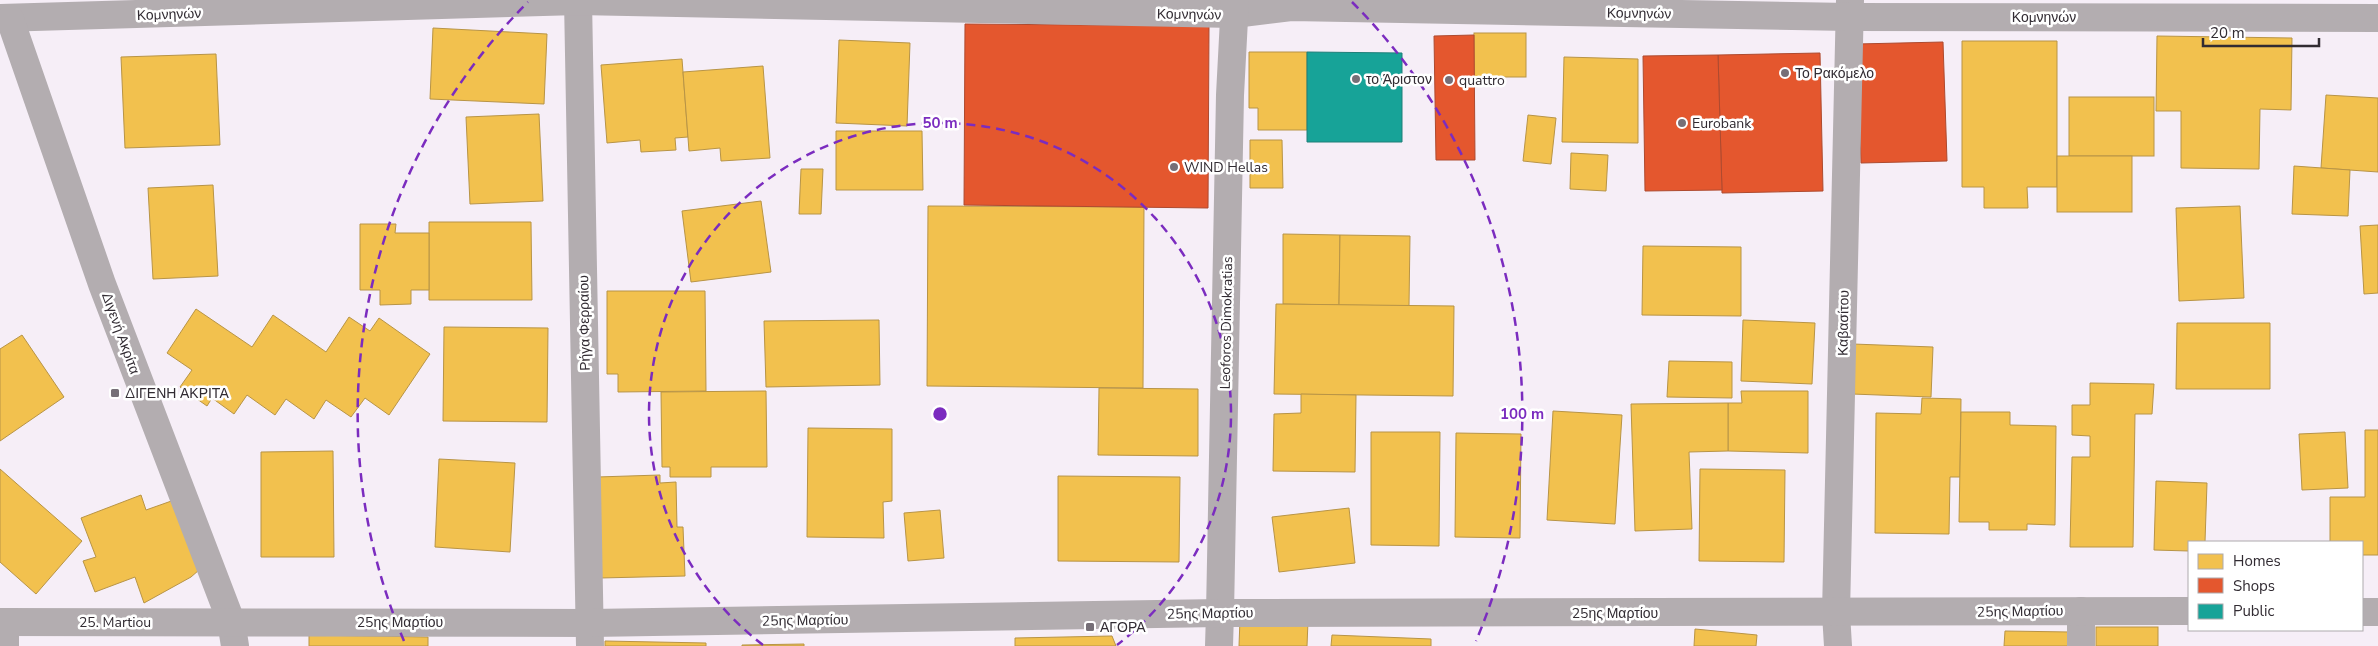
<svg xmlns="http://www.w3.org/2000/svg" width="2378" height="646" font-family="'Nunito Sans',sans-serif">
<rect width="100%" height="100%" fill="#f6eef7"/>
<g fill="#f2c14e" stroke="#b89446">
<path d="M 433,28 L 547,34 L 544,104 L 430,99 Z"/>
<rect x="1474" y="33" width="52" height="44"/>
<path d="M 2157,36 L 2292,38 L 2291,110 L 2260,109 L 2259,169 L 2181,168 L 2181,111 L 2156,111 Z"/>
<path d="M 839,40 L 910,43 L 907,126 L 836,123 Z"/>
<path d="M 1962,41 L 2057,41 L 2057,187 L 2027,187 L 2028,208 L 1984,208 L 1984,187 L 1962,187 Z"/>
<path d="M 1249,52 L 1307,52 L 1307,130 L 1258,130 L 1258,108 L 1249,108 Z"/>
<path d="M 216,54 L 220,145 L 125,148 L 121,57 Z"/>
<path d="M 1564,57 L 1638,59 L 1638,143 L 1562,142 Z"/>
<path d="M 682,59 L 688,137 L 675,138 L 676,150 L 641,152 L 640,140 L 607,143 L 601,65 Z"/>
<path d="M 763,66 L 770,158 L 721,161 L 720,148 L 689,151 L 683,72 Z"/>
<path d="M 2326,95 L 2378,98 L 2378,172 L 2321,168 Z"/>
<rect x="2069" y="97" width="85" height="59"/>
<path d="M 539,114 L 543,201 L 470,204 L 466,117 Z"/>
<path d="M 1528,115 L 1556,118 L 1551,164 L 1523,161 Z"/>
<path d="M 836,131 L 922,131 L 923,190 L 836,190 Z"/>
<path d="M 1250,140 L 1282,140 L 1283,188 L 1250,188 Z"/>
<path d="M 1571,153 L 1608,155 L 1606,191 L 1570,189 Z"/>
<rect x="2057" y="156" width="75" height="56"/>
<path d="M 2294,166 L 2350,170 L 2348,216 L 2292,214 Z"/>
<path d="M 801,169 L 823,169 L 821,214 L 799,214 Z"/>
<path d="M 213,185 L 218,276 L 153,279 L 148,188 Z"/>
<path d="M 761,201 L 771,272 L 691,282 L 682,211 Z"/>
<path d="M 928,206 L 1144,207 L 1143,388 L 927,386 Z"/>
<path d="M 2240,206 L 2244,298 L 2179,301 L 2176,208 Z"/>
<path d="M 429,222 L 531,222 L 532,300 L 429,300 Z"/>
<path d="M 360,224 L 396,224 L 395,233 L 429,233 L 429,290 L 411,290 L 411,304 L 380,305 L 380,290 L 360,290 Z"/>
<path d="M 2378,225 L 2378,293 L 2364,294 L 2360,226 Z"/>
<path d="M 1283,234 L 1340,235 L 1339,305 L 1283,304 Z"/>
<path d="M 1340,235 L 1410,236 L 1409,306 L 1339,305 Z"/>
<path d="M 1643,246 L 1741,247 L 1741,316 L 1642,315 Z"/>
<path d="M 607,291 L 705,291 L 706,391 L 618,392 L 618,374 L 607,374 Z"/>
<path d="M 1276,304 L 1454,306 L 1453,396 L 1274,394 Z"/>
<path d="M 196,309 L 252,347 L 273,315 L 326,352 L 349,317 L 370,331 L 379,318 L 430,354 L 389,415 L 365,398 L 351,417 L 326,400 L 314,419 L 286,399 L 275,415 L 247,395 L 234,414 L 212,398 L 207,406 L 180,387 L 192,370 L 167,353 Z"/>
<path d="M 879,320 L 880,385 L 766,387 L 764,321 Z"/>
<path d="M 1743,320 L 1815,323 L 1812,384 L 1741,381 Z"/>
<path d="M 2177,323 L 2270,323 L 2270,389 L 2176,389 Z"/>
<path d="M 444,327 L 548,328 L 547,422 L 443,421 Z"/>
<path d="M 22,335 L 64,397 L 0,441 L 0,349 Z"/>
<path d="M 1853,344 L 1933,347 L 1931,397 L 1852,394 Z"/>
<path d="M 1669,361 L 1732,362 L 1732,398 L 1667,397 Z"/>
<path d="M 2090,383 L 2154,384 L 2152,414 L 2135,414 L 2133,547 L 2070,547 L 2072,457 L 2090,457 L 2090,436 L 2072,435 L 2072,405 L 2090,405 Z"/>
<path d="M 1099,388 L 1198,389 L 1198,456 L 1098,455 Z"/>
<path d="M 766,391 L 767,467 L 711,467 L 711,477 L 670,477 L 670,467 L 662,467 L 661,392 Z"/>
<path d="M 1741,391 L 1808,391 L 1808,453 L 1728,451 L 1728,403 L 1742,403 Z"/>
<path d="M 1301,394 L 1356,395 L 1355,472 L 1273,471 L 1274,414 L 1301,413 Z"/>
<path d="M 1922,398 L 1961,399 L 1960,477 L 1950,477 L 1949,534 L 1875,533 L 1876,413 L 1921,414 Z"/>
<path d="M 1728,403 L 1728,451 L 1689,452 L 1692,529 L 1635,531 L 1631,404 Z"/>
<path d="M 1553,411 L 1622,415 L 1615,524 L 1547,520 Z"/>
<path d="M 1961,412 L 2010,412 L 2010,425 L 2056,426 L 2055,525 L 2027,524 L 2027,530 L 1989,530 L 1989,522 L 1959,522 Z"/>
<path d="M 808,428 L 892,429 L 892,501 L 883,502 L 884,538 L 807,537 Z"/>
<path d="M 2365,430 L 2378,430 L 2378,555 L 2362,555 L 2362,542 L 2330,542 L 2330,497 L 2365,497 Z"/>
<path d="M 1371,432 L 1440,432 L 1439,546 L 1371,545 Z"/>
<path d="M 2345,432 L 2348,488 L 2302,490 L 2299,434 Z"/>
<path d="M 1456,433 L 1521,434 L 1520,538 L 1455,537 Z"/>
<path d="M 333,451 L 334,557 L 261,557 L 261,452 Z"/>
<path d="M 439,459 L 515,463 L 510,552 L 435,547 Z"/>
<path d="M 0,469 L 82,541 L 36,594 L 0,562 Z"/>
<path d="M 1700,469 L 1785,470 L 1784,562 L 1699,561 Z"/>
<path d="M 660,475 L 660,483 L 676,482 L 677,527 L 683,527 L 685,576 L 600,578 L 597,477 Z"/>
<path d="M 1058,476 L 1180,477 L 1179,562 L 1058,561 Z"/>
<path d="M 2156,481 L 2207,483 L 2205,542 L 2189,542 L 2189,551 L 2154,550 Z"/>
<path d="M 141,495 L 146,510 L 177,499 L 199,570 L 191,577 L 144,603 L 135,577 L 95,592 L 83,561 L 96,557 L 81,518 Z"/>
<path d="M 1349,508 L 1355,563 L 1279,572 L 1272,517 Z"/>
<path d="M 940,510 L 944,558 L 908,561 L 904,513 Z"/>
<path d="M 1240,619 L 1308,621 L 1307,646 L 1239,646 Z"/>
<rect x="2096" y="627" width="62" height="19"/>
<path d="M 1695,629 L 1757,635 L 1756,646 L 1694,646 Z"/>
<path d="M 2005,631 L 2070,632 L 2070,646 L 2004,646 Z"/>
<path d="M 309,635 L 428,637 L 428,646 L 309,646 Z"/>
<path d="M 1332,635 L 1431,639 L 1431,646 L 1331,646 Z"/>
<path d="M 1112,636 L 1116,646 L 1015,646 L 1015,638 Z"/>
<path d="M 605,641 L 706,643 L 706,646 L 605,646 Z"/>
<path d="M 804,644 L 804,646 L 742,646 L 742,645 Z"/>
</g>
<g fill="#e4572e" stroke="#ae4a2f">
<path d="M 965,24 L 1209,26 L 1208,208 L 964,205 Z"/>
<path d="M 1474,35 L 1475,160 L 1436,160 L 1434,36 Z"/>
<path d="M 1943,42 L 1947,161 L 1861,163 L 1857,44 Z"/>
<path d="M 1820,53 L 1823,191 L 1722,193 L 1718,55 Z"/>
<path d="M 1718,55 L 1722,190 L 1645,191 L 1643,56 Z"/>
</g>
<path fill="#17a398" stroke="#1f7f79" d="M 1307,52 L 1402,53 L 1402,142 L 1307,142 Z"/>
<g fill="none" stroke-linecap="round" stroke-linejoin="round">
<g stroke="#b3adb0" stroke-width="28">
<path d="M 578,0 L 590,646"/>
<path d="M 231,621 L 235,646"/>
<path d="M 5,646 L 5,622"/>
<path d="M 1219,646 L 1220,613"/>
<path d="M 1838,646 L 1836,613 L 1850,0"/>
<path d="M 2081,646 L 2081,611"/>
</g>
<g stroke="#b3adb0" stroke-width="28">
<path d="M 0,18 L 578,1 L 1234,14 L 1291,7 L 1849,17 L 2378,18"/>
<path d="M 10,19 L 102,284 L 231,621"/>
<path d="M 2362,612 L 2378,612"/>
<path d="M 1220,613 L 1230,95 L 1235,0"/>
<path d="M 0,622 L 590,623 L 1220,613 L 2189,611"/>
</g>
</g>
<g fill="none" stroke="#7b2cbf" stroke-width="2.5" stroke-dasharray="9 6">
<path d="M763 645A291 291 0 1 1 1117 645"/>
<path d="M404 641A582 582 0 0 1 528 2M1352 2A582 582 0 0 1 1476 641"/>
</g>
<g fill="#766f77" stroke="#fff" stroke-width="2">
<circle cx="1785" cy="73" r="5"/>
<circle cx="1356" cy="79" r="5"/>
<circle cx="1449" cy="80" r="5"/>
<circle cx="1682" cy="123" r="5"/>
<circle cx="1174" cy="167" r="5"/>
<rect x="110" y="388" width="10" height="10" rx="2.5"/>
<rect x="1085" y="622" width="10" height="10" rx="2.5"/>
</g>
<g text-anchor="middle" stroke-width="5" stroke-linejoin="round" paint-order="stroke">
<g font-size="14" fill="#312b32" stroke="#fff">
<text transform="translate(1639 13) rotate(1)" y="5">Κομνηνών</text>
<text transform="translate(169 14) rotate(-2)" y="5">Κομνηνών</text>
<text transform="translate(1189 14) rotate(1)" y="5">Κομνηνών</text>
<text x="2044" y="22">Κομνηνών</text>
<text transform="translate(584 323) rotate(-91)" y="5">Ρήγα Φερραίου</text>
<text transform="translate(1226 323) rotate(-89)" y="5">Leoforos Dimokratias</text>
<text transform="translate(1843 323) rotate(-89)" y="5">Καβασίτου</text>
<text transform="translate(121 333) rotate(70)" y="5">Διγενή Ακρίτα</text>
<text transform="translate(2020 611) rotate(-1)" y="5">25ης Μαρτίου</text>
<text transform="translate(1210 613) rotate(-1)" y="5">25ης Μαρτίου</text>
<text x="1615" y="618">25ης Μαρτίου</text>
<text transform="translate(805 620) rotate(-1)" y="5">25ης Μαρτίου</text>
<text x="115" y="627">25. Martiou</text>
<text x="400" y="627">25ης Μαρτίου</text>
</g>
<g font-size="14" fill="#312b32" stroke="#fff" text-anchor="start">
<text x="1795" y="78">Το Ρακόμελο</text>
<text x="1366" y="84">το Άριστον</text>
<text x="1459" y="85">quattro</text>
<text x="1692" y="128">Eurobank</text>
<text x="1184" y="172">WIND Hellas</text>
<text x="125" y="398">ΔΙΓΕΝΗ ΑΚΡΙΤΑ</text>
<text x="1100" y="632">ΑΓΟΡΑ</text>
</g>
</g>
<circle cx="940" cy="414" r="8" fill="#7b2cbf" stroke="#fff" stroke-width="2.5"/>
<g font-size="15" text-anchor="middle" font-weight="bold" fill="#7b2cbf" stroke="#fff" stroke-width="5" stroke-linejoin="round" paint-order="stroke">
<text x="940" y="128">50 m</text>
<text x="1522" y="419">100 m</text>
</g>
<rect x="2188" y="541" width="175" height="90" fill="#ffffff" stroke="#adaaad"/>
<rect x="2198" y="554" width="25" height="15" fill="#f2c14e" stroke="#adaaad"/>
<text x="2233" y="566" font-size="15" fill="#312b32">Homes</text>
<rect x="2198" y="578" width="25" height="15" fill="#e4572e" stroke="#adaaad"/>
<text x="2233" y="591" font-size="15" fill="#312b32">Shops</text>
<rect x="2198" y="604" width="25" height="15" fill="#17a398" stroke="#adaaad"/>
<text x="2233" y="616" font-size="15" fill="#312b32">Public</text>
<path d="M2203 38v8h116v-8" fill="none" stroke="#312b32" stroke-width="2.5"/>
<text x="2210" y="38" font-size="15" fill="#312b32" stroke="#ffffff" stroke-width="4" paint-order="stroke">20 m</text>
</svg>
